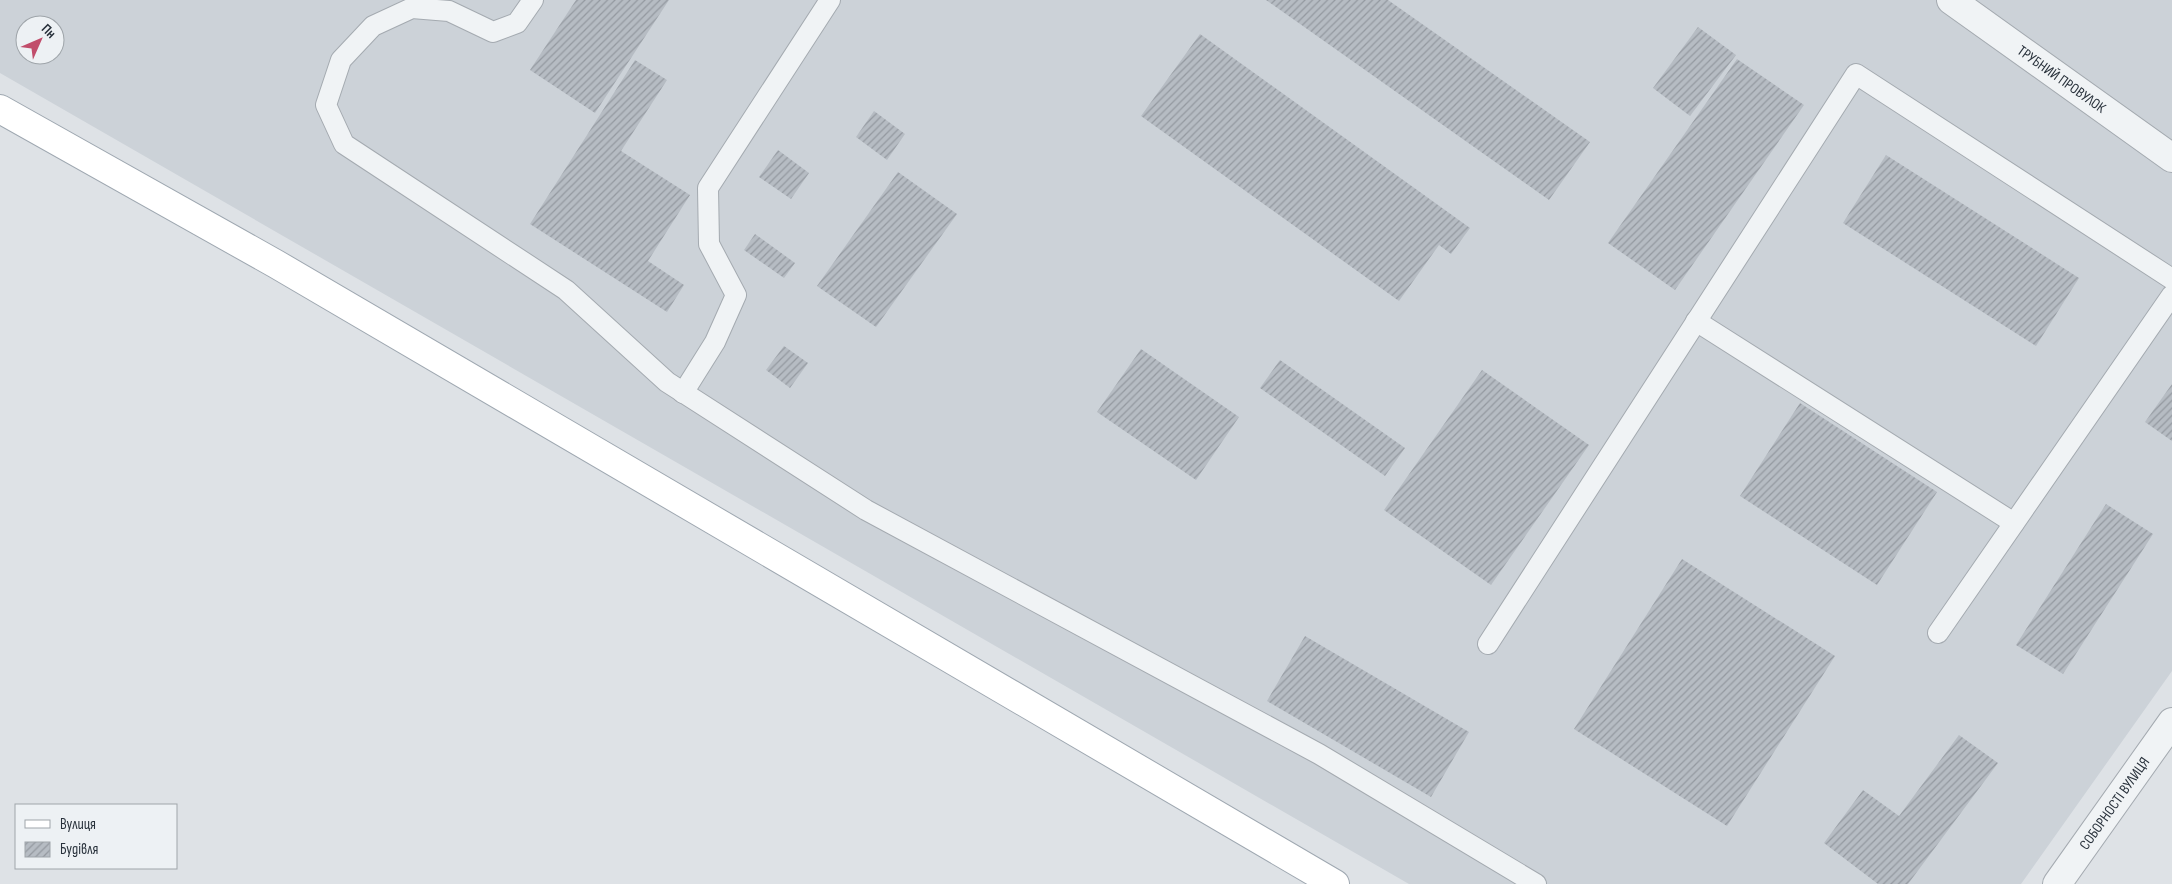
<svg xmlns="http://www.w3.org/2000/svg" width="2172" height="884" font-family="'Sofia Sans Condensed',sans-serif">
<defs>
<pattern id="building-hatch" width="6" height="6" patternUnits="userSpaceOnUse" patternTransform="scale(1.25)"><rect width="6" height="6" fill="#b6bcc3"/><path d="M-1 1l2-2M0 6l6-6M5 7l2-2" fill="none" stroke="#9499a0"/></pattern>
</defs>
<rect width="100%" height="100%" fill="#dee2e6"/>
<path fill="#ccd2d8" fill-rule="evenodd" d="M 0,0 L 2172,0 L 2172,671 L 2021,884 L 1409,884 L 0,73 ZM 25,25 L 55,25 L 55,55 L 25,55 Z"/>
<g fill="url(#building-hatch)">
<path d="M 576,0 L 669,0 L 595,113 L 530,70 Z"/>
<path d="M 1266,0 L 1388,0 L 1590,142 L 1549,200 Z"/>
<path d="M 1698,27 L 1736,55 L 1690,116 L 1653,88 Z"/>
<path d="M 1200,34 L 1470,228 L 1451,254 L 1439,245 L 1399,301 L 1141,116 Z"/>
<path d="M 1737,59 L 1804,105 L 1675,290 L 1608,243 Z"/>
<path d="M 635,60 L 667,80 L 621,151 L 690,195 L 648,261 L 684,285 L 667,312 L 530,224 Z"/>
<path d="M 874,111 L 905,134 L 887,160 L 856,137 Z"/>
<path d="M 778,150 L 809,173 L 791,199 L 759,177 Z"/>
<path d="M 1886,155 L 2079,278 L 2036,346 L 1843,223 Z"/>
<path d="M 898,172 L 957,214 L 876,327 L 817,286 Z"/>
<path d="M 755,234 L 795,263 L 784,278 L 744,250 Z"/>
<path d="M 784,346 L 808,363 L 790,388 L 766,370 Z"/>
<path d="M 1141,349 L 1239,417 L 1196,480 L 1097,412 Z"/>
<path d="M 1280,360 L 1405,448 L 1385,476 L 1260,388 Z"/>
<path d="M 1482,370 L 1589,445 L 1491,585 L 1384,510 Z"/>
<path d="M 2172,384 L 2172,441 L 2145,422 Z"/>
<path d="M 1800,403 L 1937,492 L 1877,585 L 1740,496 Z"/>
<path d="M 2106,504 L 2153,534 L 2063,674 L 2016,645 Z"/>
<path d="M 1682,559 L 1835,656 L 1727,826 L 1574,729 Z"/>
<path d="M 1305,636 L 1469,732 L 1431,797 L 1267,701 Z"/>
<path d="M 1959,735 L 1998,763 L 1908,884 L 1878,884 L 1824,843 L 1863,790 L 1899,816 Z"/>
</g>
<g fill="none" stroke-linecap="round" stroke-linejoin="round">
<g stroke="#a4aab0" stroke-width="22">
<g id="service">
<path d="M 533,0 L 517,23 L 493,32 L 449,11 L 412,8 L 373,26 L 341,60 L 326,105 L 344,144 L 566,290 L 667,382 L 866,510 L 1319,754 L 1536,884"/>
<path d="M 1696,321 L 2014,523"/>
<path d="M 683,393 L 715,342 L 736,295 L 709,244 L 708,188 L 830,0"/>
<path d="M 1938,633 L 2172,295"/>
<path d="M 1488,644 L 1856,74 L 2172,279"/>
</g>
</g>
<g stroke="#a4aab0" stroke-width="30">
<g id="minor">
<path id="s1" d="M 1951,0 L 2172,158"/>
</g>
</g>
<g stroke="#a4aab0" stroke-width="30">
<g id="tertiary">
<path id="s2" d="M 2057,884 L 2172,722"/>
</g>
</g>
<g stroke="#9fa8b1" stroke-width="30">
<path id="primary" d="M 0,109 L 276,264 L 1335,884"/>
</g>
<use href="#service" stroke="#f0f3f5" stroke-width="20"/>
<use href="#minor" stroke="#f0f3f5" stroke-width="28"/>
<use href="#tertiary" stroke="#f0f3f5" stroke-width="28"/>
<use href="#primary" stroke="#fff" stroke-width="28"/>
</g>
<g text-anchor="middle" stroke-width="4" stroke-linejoin="round" paint-order="stroke">
<g font-size="15" fill="#29323c" stroke="#edf1f4">
<text dy="5" stroke="none"><textPath href="#s1" startOffset="136">ТРУБНИЙ ПРОВУЛОК</textPath></text>
<text dy="5" stroke="none"><textPath href="#s2" startOffset="99">СОБОРНОСТІ ВУЛИЦЯ</textPath></text>
</g>
</g>
<rect x="15" y="804" width="162" height="65" fill="#edf1f4" stroke="#9fa5aa"/>
<rect x="25" y="820" width="25" height="8" fill="#ffffff" stroke="#9fa5aa"/>
<text x="60" y="829" font-size="15" fill="#29323c">Вулиця</text>
<rect x="25" y="842" width="25" height="15" fill="url(#building-hatch)" stroke="#9fa5aa"/>
<text x="60" y="854" font-size="15" fill="#29323c">Будівля</text>
<g transform="translate(40 40) rotate(45)"><circle r="24" fill="#edf1f4" stroke="#9fa5aa"/>
<path d="M0-4L9 19L0 12L-9 19Z" fill="#c14d6b"/>
<text y="-8" font-size="14" font-weight="bold" text-anchor="middle" fill="#29323c">Пн</text>
</g>
</svg>
